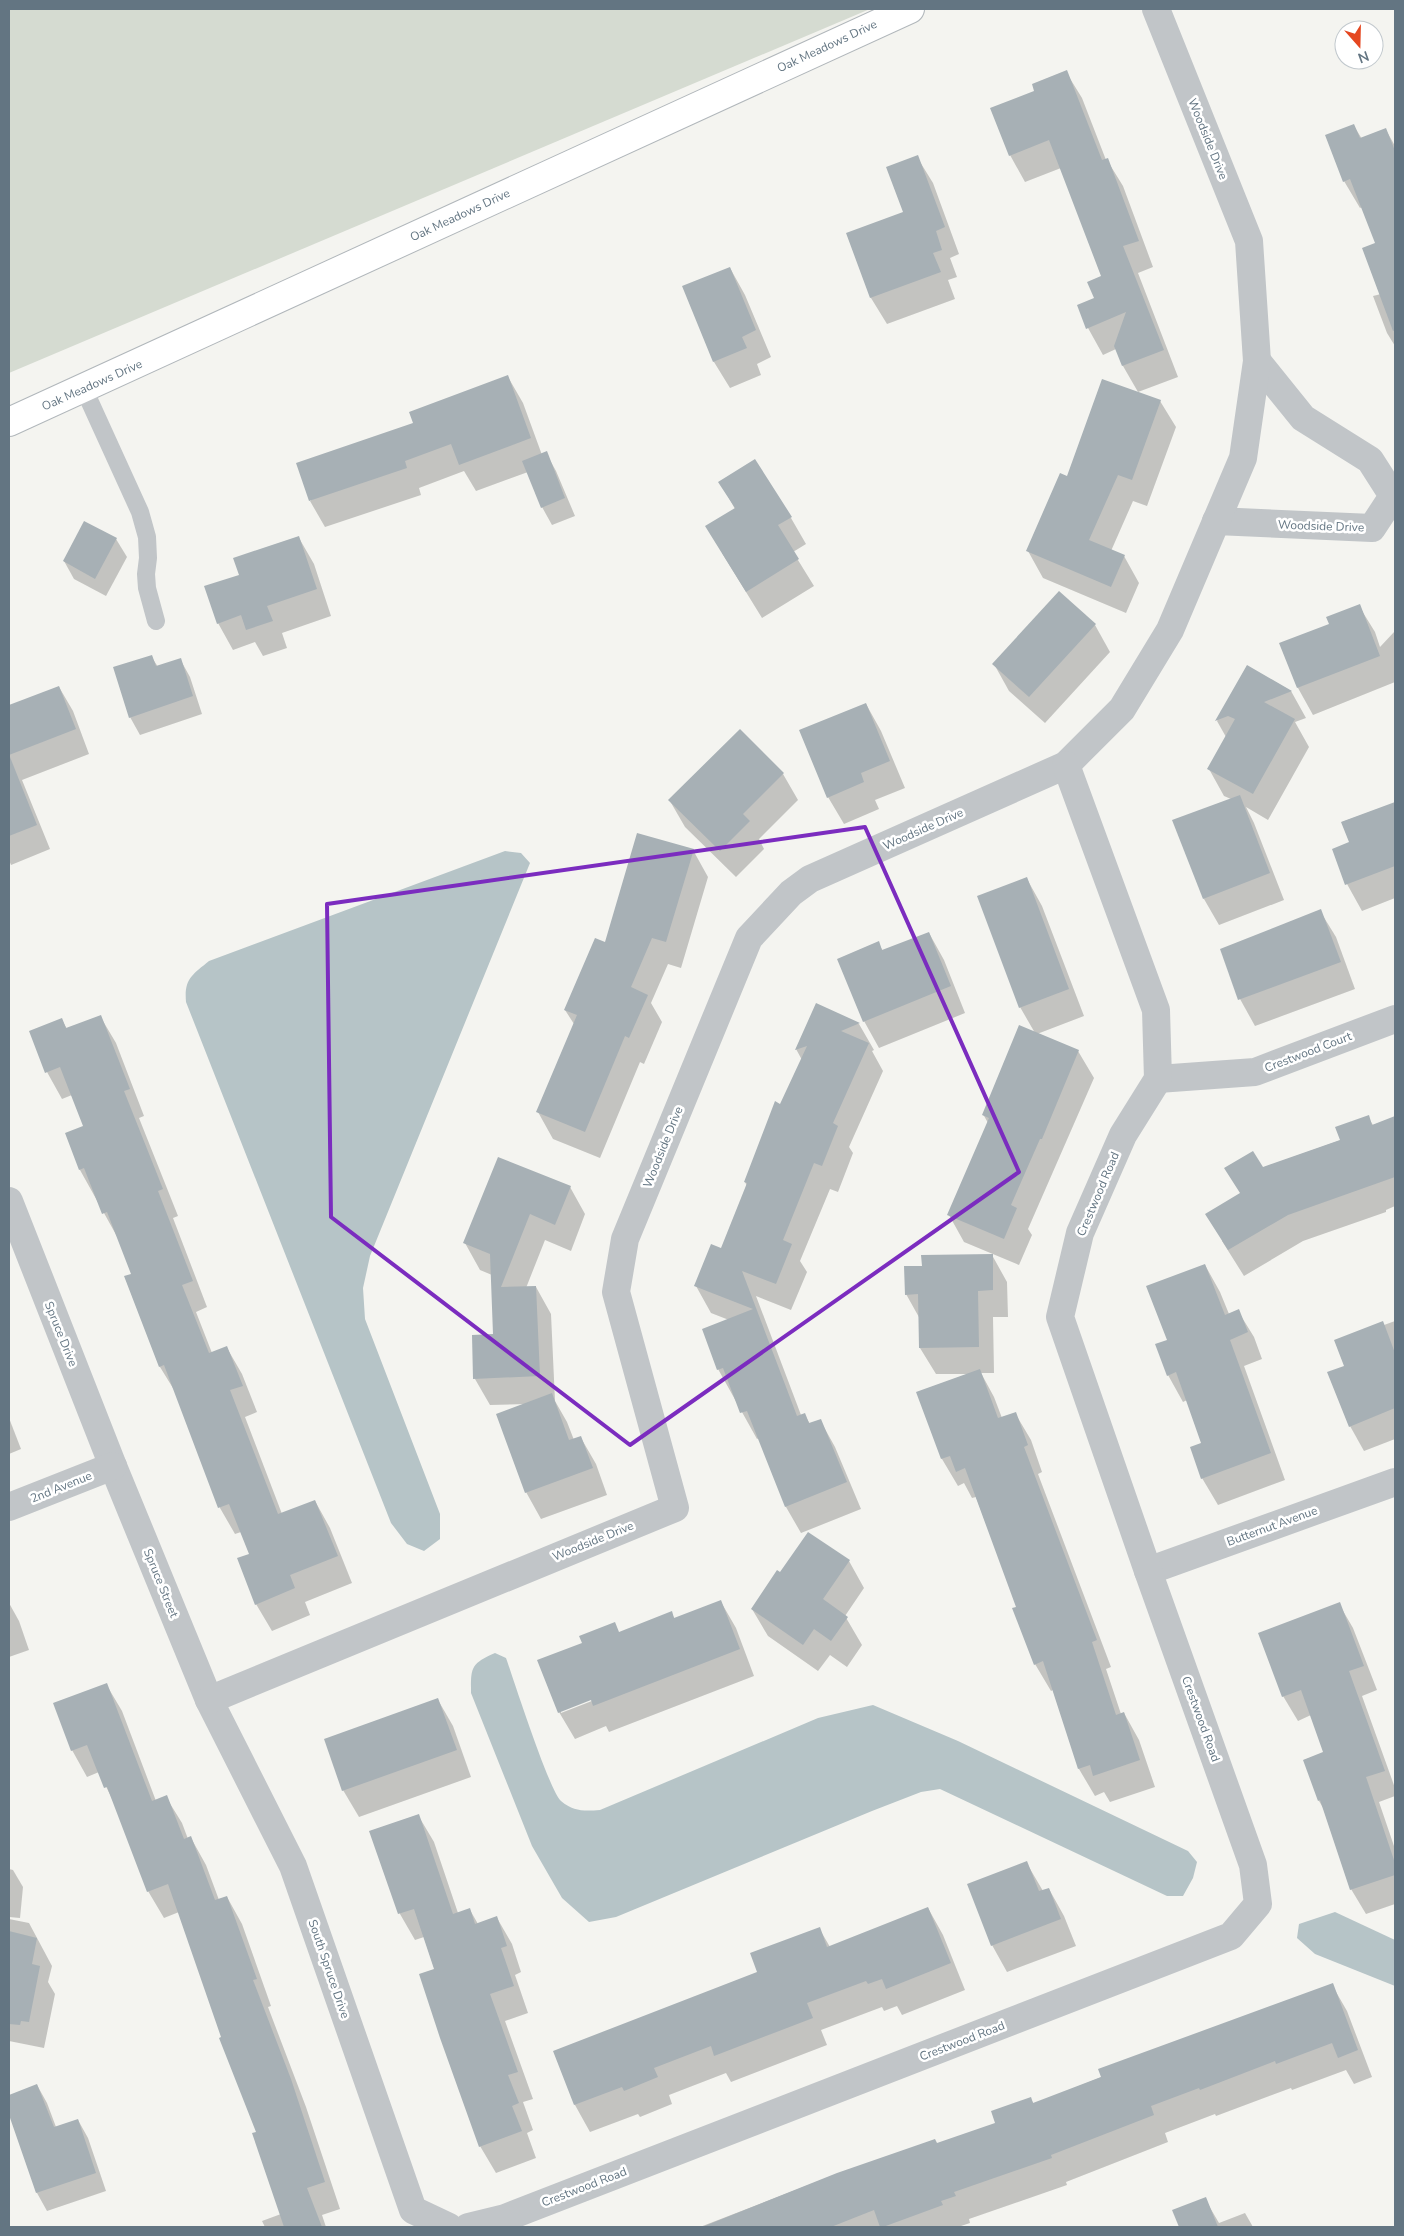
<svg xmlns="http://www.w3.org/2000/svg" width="1404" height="2236" font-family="'Nunito Sans',sans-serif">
<rect width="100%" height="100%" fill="#f4f4f0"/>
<path fill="#d5dbd1" d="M 9,9 L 870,9 L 9,373 Z"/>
<g fill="#b6c4c7">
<path d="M 505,851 L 521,853 L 530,863 L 370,1256 L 363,1288 L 365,1319 L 440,1514 L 440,1539 L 424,1551 L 407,1544 L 391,1523 L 186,1002 C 184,979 192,975 209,961 Z"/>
<path d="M 495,1653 L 506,1658 C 514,1681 549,1790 561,1801 C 574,1812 585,1811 600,1810 L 818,1718 L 873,1705 L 958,1741 L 1188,1851 L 1197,1862 L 1193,1878 L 1183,1896 L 1167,1896 L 940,1789 L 921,1792 L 872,1811 L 616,1917 L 589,1922 L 562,1898 L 532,1846 L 471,1693 C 471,1668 470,1664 495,1653 Z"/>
<path d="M 1335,1912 L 1395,1940 L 1395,1986 L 1315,1954 L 1297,1938 L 1299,1924 Z"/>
</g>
<g fill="#0003" fill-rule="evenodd">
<path d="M 1066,72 L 1082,98 L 1106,160 L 1107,160 L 1123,186 L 1153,267 L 1138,273 L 1178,377 L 1138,392 L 1123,366 L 1116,349 L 1103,355 L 1088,328 L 1102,277 L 1061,168 L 1025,182 L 1010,155 L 1036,92 Z"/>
<path d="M 1354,126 L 1362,139 L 1386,130 L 1395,146 L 1395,346 L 1387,333 L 1373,296 L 1381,294 L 1377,244 L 1362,207 L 1360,208 L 1344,181 Z"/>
<path d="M 917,157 L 933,183 L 959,254 L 950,258 L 957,277 L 948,280 L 955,299 L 887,324 L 871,298 L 847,234 L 904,213 Z"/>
<path d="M 730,268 L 745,295 L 771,357 L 757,364 L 761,375 L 730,388 L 714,362 L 684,287 Z"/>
<path d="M 508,377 L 523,403 L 542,455 L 546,453 L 556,471 L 575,516 L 552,525 L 542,507 L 528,472 L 476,491 L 464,471 L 419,488 L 421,495 L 325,527 L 310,501 L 415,424 Z"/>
<path d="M 1160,401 L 1176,427 L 1147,506 L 1133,501 L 1111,551 L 1124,556 L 1139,583 L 1126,613 L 1043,578 L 1028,551 L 1067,478 Z"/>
<path d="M 720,482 L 791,518 L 806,544 L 793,552 L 814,586 L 762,618 L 722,553 L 735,509 Z"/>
<path d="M 299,538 L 314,564 L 331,616 L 282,633 L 287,648 L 263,656 L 255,642 L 233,650 L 218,623 L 240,575 Z"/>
<path d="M 116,539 L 127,557 L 106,596 L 74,579 L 64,561 Z"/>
<path d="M 1359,606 L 1375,632 L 1380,647 L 1395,631 L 1395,682 L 1313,715 L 1298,688 L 1281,644 L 1331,625 Z"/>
<path d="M 1095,625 L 1110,652 L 1045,723 L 1009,691 L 994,664 Z"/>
<path d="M 151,656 L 158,667 L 180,659 L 190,677 L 202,714 L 140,735 L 130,717 Z"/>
<path d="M 1247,666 L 1291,691 L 1306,718 L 1295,722 L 1309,747 L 1268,820 L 1246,807 L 1254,823 L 1284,900 L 1219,925 L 1204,899 L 1231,799 L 1224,796 L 1209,769 L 1226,737 L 1217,721 Z"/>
<path d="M 59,687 L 73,711 L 89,754 L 22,780 L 50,849 L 11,865 L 9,860 L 9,707 Z"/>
<path d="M 866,704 L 881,731 L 905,788 L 875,800 L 879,809 L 844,824 L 828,797 Z"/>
<path d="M 783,774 L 798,800 L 759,839 L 764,849 L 736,877 L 685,827 L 670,801 Z"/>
<path d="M 1395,803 L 1395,898 L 1362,911 L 1347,884 L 1350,843 L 1342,822 Z"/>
<path d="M 693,850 L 708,877 L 681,968 L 668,964 L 651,1003 L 662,1022 L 644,1064 L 640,1062 L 600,1158 L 553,1139 L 538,1112 L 574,1024 L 565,1010 Z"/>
<path d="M 1027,879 L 1042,906 L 1084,1016 L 1037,1034 L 1078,1051 L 1094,1078 L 1028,1229 L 1032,1235 L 1019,1265 L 964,1242 L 949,1215 L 988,1123 L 983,1114 L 1035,1033 L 1020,1007 Z"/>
<path d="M 1320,911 L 1336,937 L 1355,989 L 1255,1026 L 1240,999 L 1221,950 Z"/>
<path d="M 929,933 L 944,960 L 965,1013 L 879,1048 L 864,1021 L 878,943 L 883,951 Z"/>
<path d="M 817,1005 L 859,1024 L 874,1050 L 872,1051 L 883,1071 L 849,1147 L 853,1153 L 838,1192 L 830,1189 L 800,1261 L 807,1272 L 791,1310 L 756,1296 L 801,1415 L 804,1414 L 810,1424 L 820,1420 L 835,1447 L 861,1509 L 801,1533 L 786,1507 L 759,1438 L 757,1439 L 718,1369 L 729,1320 L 711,1313 L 696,1286 L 722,1249 L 747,1186 L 745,1182 L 802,1060 L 796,1049 Z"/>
<path d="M 100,1016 L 116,1043 L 144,1116 L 139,1118 L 178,1216 L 173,1218 L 207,1307 L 196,1312 L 212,1353 L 227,1348 L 242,1374 L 257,1412 L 245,1417 L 282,1514 L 315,1501 L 330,1528 L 352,1583 L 305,1602 L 310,1615 L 272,1631 L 256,1604 L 251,1555 L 241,1532 L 235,1534 L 220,1508 L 176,1393 L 160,1367 L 125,1277 L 132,1275 L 119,1240 L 80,1170 L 66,1134 L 85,1126 L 72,1095 L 62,1099 L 47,1072 L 62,1020 L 67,1029 Z"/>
<path d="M 1368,1117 L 1373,1125 L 1395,1117 L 1395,1206 L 1386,1210 L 1386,1212 L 1303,1241 L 1244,1276 L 1222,1241 L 1241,1194 L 1262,1168 L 1341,1140 Z"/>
<path d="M 570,1187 L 585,1214 L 571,1251 L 545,1240 L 526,1288 L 536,1287 L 551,1314 L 555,1401 L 567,1422 L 574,1440 L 581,1438 L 596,1464 L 607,1495 L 541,1519 L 526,1492 L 527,1404 L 490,1405 L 475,1379 L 494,1336 L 492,1275 L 480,1270 L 465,1243 Z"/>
<path d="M 992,1255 L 1007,1282 L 1008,1317 L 993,1317 L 994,1373 L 981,1373 L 994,1397 L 1002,1418 L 1015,1413 L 1031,1440 L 1042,1472 L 1038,1474 L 1111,1667 L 1106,1669 L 1121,1714 L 1124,1713 L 1139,1740 L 1155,1787 L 1110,1802 L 1104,1792 L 1095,1796 L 1079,1769 L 1053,1690 L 1051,1691 L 1035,1664 L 1018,1608 L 976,1497 L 972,1498 L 964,1483 L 958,1486 L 942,1459 L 918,1392 L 968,1374 L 936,1374 L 920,1348 L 920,1319 L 906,1294 L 923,1267 Z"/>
<path d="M 1205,1265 L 1220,1292 L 1229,1314 L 1238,1311 L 1254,1337 L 1262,1359 L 1244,1366 L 1285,1480 L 1218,1505 L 1202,1478 L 1203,1443 L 1187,1400 L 1183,1402 L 1168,1375 L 1169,1341 Z"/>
<path d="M 1395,1321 L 1395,1439 L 1364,1451 L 1350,1426 L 1346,1366 L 1384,1325 Z"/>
<path d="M 9,1418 L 21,1449 L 9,1454 Z"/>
<path d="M 849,1561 L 864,1588 L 845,1616 L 862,1645 L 847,1667 L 830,1655 L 818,1671 L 768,1636 L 752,1609 L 781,1574 Z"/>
<path d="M 721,1602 L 736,1628 L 754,1676 L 609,1732 L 606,1726 L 575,1739 L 559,1712 L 620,1633 L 671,1613 L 675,1619 ZM 596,1696 L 597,1699 L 561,1713 L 561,1710 Z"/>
<path d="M 9,1603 L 19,1621 L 29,1650 L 9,1657 Z"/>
<path d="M 1339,1604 L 1353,1628 L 1377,1690 L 1362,1696 L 1395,1788 L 1395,1796 L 1379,1802 L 1395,1849 L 1395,1904 L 1366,1914 L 1351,1889 L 1325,1811 L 1319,1801 L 1304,1760 L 1324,1753 L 1311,1715 L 1298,1721 L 1283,1696 Z"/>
<path d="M 106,1684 L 122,1711 L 156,1801 L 166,1797 L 182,1823 L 188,1839 L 191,1838 L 206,1865 L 219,1900 L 227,1897 L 242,1924 L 271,2006 L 268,2007 L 306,2107 L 340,2209 L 322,2215 L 326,2227 L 265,2227 L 262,2221 L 281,2214 L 257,2132 L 179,1912 L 164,1918 L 148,1891 L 116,1807 L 99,1772 L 87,1777 L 72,1750 Z"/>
<path d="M 438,1700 L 453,1726 L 471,1777 L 359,1817 L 343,1790 Z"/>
<path d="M 418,1815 L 434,1842 L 458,1913 L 470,1910 L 478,1924 L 497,1918 L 512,1944 L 521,1972 L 515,1975 L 528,2013 L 505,2021 L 533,2099 L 523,2102 L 533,2130 L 527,2133 L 536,2158 L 496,2173 L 480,2146 L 435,1970 L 424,1937 L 415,1940 L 400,1914 L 371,1831 Z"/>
<path d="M 1026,1862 L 1043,1891 L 1049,1889 L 1064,1916 L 1076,1946 L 1007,1972 L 992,1945 Z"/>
<path d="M 9,1869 L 13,1870 L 23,1887 L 20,1918 L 9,1917 Z"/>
<path d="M 928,1908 L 943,1935 L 965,1990 L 902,2015 L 897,2006 L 884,2011 L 882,2007 L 821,2030 L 827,2045 L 731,2082 L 726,2073 L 669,2095 L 672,2104 L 640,2117 L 638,2114 L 590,2132 L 575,2105 L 554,2052 L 759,1973 L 819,1928 L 830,1947 Z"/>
<path d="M 9,1919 L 29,1923 L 52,1966 L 48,1982 L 55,1994 L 44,2048 L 9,2041 Z"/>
<path d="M 1332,1985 L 1347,2011 L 1372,2077 L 1354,2084 L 1346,2070 L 1292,2090 L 1291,2088 L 1216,2116 L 1215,2114 L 1165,2133 L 1168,2142 L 1066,2182 L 1067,2185 L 969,2219 L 970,2223 L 958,2227 L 700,2227 L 837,2174 L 937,2145 L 997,2124 L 1030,2098 L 1034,2104 Z"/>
<path d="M 37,2085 L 47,2103 L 56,2127 L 78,2120 L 88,2138 L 106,2191 L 47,2211 L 37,2193 L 9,2112 L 9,2096 Z"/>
<path d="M 1205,2199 L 1219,2223 L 1245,2213 L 1253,2227 L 1180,2227 L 1174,2211 Z"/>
</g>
<g fill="#a7b0b5">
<path d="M 1067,70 L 1102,160 L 1108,158 L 1139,241 L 1123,246 L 1164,350 L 1122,366 L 1114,346 L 1126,312 L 1086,329 L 1077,305 L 1094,298 L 1087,282 L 1101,276 L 1049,140 L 1009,156 L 990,108 L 1034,91 L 1032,84 Z"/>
<path d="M 1354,124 L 1360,138 L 1386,128 L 1395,151 L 1395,330 L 1393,331 L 1362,248 L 1375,243 L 1350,179 L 1343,182 L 1325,135 Z"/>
<path d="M 918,155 L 945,227 L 936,231 L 942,250 L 933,253 L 941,272 L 870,298 L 846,233 L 903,212 L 886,167 Z"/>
<path d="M 730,267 L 756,330 L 742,337 L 747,348 L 713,362 L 682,286 Z"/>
<path d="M 508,375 L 531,438 L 459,465 L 451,444 L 405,461 L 407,468 L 309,501 L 296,463 L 413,423 L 409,412 Z"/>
<path d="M 1102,379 L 1161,400 L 1132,480 L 1118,475 L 1089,540 L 1125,555 L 1111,587 L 1026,551 L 1060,473 L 1067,476 Z"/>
<path d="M 547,451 L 565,498 L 541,508 L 522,461 Z"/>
<path d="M 755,459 L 792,517 L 778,525 L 799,559 L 746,592 L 705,526 L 735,508 L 718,482 Z"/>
<path d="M 84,521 L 117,538 L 95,579 L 63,561 Z"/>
<path d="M 299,536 L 317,589 L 267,606 L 273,621 L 246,630 L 241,615 L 217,624 L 204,586 L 239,575 L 233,558 Z"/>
<path d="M 1059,591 L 1096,624 L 1029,697 L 992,664 Z"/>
<path d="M 1360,604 L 1380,656 L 1297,688 L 1279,643 L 1329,624 L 1326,617 Z"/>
<path d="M 152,655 L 156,666 L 181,658 L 193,696 L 129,718 L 113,667 Z"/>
<path d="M 1247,665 L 1292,691 L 1264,702 L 1295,719 L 1253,794 L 1207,769 L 1235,719 L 1228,716 L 1215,721 Z"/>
<path d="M 59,686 L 76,729 L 9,755 L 9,705 Z"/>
<path d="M 866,703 L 890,761 L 861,773 L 864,782 L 827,798 L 799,730 Z"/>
<path d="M 740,729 L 784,773 L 743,814 L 750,821 L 720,851 L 668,800 Z"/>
<path d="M 10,757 L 37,825 L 9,836 L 9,758 Z"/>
<path d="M 1240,795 L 1270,873 L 1203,899 L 1172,820 Z"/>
<path d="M 1395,802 L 1395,866 L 1345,885 L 1332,849 L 1349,842 L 1341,822 Z"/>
<path d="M 637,833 L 694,849 L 666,942 L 652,938 L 631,987 L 648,995 L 629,1038 L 625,1036 L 585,1132 L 536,1112 L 577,1015 L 564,1010 L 595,938 L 605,942 Z"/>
<path d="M 1027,877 L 1069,989 L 1019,1008 L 977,896 Z"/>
<path d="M 1321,909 L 1341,962 L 1238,1000 L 1220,949 Z"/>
<path d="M 929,932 L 951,986 L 863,1022 L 837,959 L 879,941 L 882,950 Z"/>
<path d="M 816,1003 L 860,1023 L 841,1031 L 869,1043 L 833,1123 L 838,1126 L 822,1166 L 814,1163 L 783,1240 L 792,1244 L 776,1284 L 742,1271 L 797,1416 L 805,1413 L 809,1423 L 821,1419 L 847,1482 L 785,1507 L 747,1411 L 740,1413 L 723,1368 L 717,1370 L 702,1329 L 753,1309 L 694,1286 L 711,1244 L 721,1248 L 747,1183 L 744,1182 L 775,1101 L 780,1104 L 807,1046 L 795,1050 Z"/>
<path d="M 101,1015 L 130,1089 L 124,1091 L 163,1189 L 158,1191 L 193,1281 L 182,1285 L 209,1353 L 227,1346 L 243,1386 L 230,1390 L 278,1514 L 315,1500 L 338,1556 L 290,1575 L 295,1588 L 255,1605 L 237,1558 L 249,1554 L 229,1504 L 218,1508 L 164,1365 L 159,1367 L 124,1276 L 131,1274 L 107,1212 L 102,1214 L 84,1168 L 79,1170 L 65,1133 L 83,1126 L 60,1067 L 45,1073 L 29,1031 L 62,1018 L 66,1028 Z"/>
<path d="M 1019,1025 L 1079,1050 L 1042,1139 L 1040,1139 L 1011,1205 L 1017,1208 L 1004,1239 L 947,1215 L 989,1118 L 982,1115 Z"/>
<path d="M 1369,1115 L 1372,1125 L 1395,1116 L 1395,1177 L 1288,1215 L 1228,1250 L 1205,1214 L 1240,1193 L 1224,1168 L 1253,1151 L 1263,1167 L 1340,1140 L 1335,1127 Z"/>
<path d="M 498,1157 L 571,1186 L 555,1225 L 530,1214 L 501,1287 L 536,1286 L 540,1376 L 473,1379 L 472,1335 L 493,1334 L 490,1254 L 463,1243 Z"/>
<path d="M 993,1254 L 993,1290 L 978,1291 L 979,1347 L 919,1348 L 918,1294 L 905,1295 L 904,1266 L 922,1266 L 921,1255 Z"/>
<path d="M 1205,1264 L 1225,1315 L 1239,1309 L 1248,1332 L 1230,1340 L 1271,1453 L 1201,1479 L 1190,1447 L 1201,1443 L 1176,1372 L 1167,1376 L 1155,1344 L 1167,1340 L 1146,1286 Z"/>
<path d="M 1383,1321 L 1395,1353 L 1395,1408 L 1349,1427 L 1327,1372 L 1344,1366 L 1334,1340 Z"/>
<path d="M 980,1369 L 998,1418 L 1016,1412 L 1028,1445 L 1024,1447 L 1097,1640 L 1092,1642 L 1116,1715 L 1124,1712 L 1140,1760 L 1093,1776 L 1090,1765 L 1078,1769 L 1043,1661 L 1034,1665 L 1012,1608 L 1016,1607 L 965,1468 L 956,1472 L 950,1456 L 941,1459 L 916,1392 Z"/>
<path d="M 552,1393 L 569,1440 L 581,1436 L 593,1468 L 525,1493 L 496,1414 Z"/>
<path d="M 808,1532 L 850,1560 L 823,1599 L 848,1617 L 831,1641 L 814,1629 L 803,1645 L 751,1609 L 777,1570 L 780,1572 Z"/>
<path d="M 721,1600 L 740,1649 L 593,1706 L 591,1700 L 558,1713 L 537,1660 L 582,1643 L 579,1636 L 615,1622 L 619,1632 L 672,1611 L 674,1618 Z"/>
<path d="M 1340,1602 L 1364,1666 L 1349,1671 L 1385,1771 L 1366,1777 L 1395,1863 L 1395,1875 L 1350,1890 L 1320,1800 L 1318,1801 L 1303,1760 L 1323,1752 L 1301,1690 L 1282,1697 L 1258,1633 Z"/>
<path d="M 107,1683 L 152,1801 L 167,1795 L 184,1839 L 191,1836 L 215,1900 L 227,1896 L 257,1979 L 253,1980 L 291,2079 L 325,2182 L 307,2188 L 322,2227 L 284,2227 L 252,2133 L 256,2132 L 219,2038 L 221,2037 L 168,1884 L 147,1892 L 107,1787 L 104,1788 L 87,1745 L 71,1751 L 53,1703 Z"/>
<path d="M 438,1698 L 457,1750 L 342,1791 L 324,1739 Z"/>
<path d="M 419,1814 L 453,1914 L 470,1908 L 475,1924 L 497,1916 L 507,1946 L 501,1948 L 514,1986 L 490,1994 L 518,2072 L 508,2075 L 519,2103 L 512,2106 L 522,2131 L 479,2147 L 440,2038 L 419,1974 L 434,1969 L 414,1909 L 398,1914 L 369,1831 Z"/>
<path d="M 1027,1861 L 1039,1891 L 1049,1888 L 1061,1919 L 991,1946 L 967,1884 Z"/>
<path d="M 928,1907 L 951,1963 L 886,1989 L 882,1979 L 868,1984 L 866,1981 L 807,2003 L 813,2018 L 714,2056 L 711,2046 L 654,2068 L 658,2077 L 624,2091 L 622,2087 L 574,2105 L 553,2051 L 757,1972 L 750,1953 L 820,1927 L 827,1947 Z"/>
<path d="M 9,1931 L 37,1938 L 32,1964 L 40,1966 L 29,2022 L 21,2021 L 20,2025 L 9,2024 Z"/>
<path d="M 1333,1983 L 1358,2050 L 1338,2058 L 1332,2043 L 1276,2064 L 1275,2061 L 1200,2090 L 1199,2088 L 1151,2106 L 1154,2115 L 1051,2155 L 1052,2158 L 954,2192 L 956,2196 L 941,2201 L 943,2205 L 883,2227 L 880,2227 L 874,2210 L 831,2227 L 702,2227 L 837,2173 L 935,2139 L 937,2143 L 995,2123 L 991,2111 L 1031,2097 L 1033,2103 L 1101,2077 L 1098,2069 Z"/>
<path d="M 37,2084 L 54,2127 L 78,2119 L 96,2173 L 36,2193 L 9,2115 L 9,2095 Z"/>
<path d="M 1206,2197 L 1218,2227 L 1179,2227 L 1172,2210 Z"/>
</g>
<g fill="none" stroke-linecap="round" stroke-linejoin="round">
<g stroke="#b1b7bb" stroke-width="30">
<path id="secondary" d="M 9,422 L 910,9"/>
</g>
<path stroke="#c1c5c8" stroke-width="18" d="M 84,389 L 140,512 L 147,537 L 148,558 L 146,574 L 147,588 L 156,621"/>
<g stroke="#c1c5c8" stroke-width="28">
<path d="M 1216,521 L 1372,528 L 1393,496 L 1370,460 L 1303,418 L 1257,361"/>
<path d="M 1158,1079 L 1255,1072 L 1395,1019"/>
<path d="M 9,1201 L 113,1466 L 209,1700 L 293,1866 L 413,2210 L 449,2227"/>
<path d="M 9,1507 L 113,1466"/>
<path d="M 1148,1571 L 1395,1482"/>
<path d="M 209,1700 L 675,1508 L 616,1292 L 625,1239 L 749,938 L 791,893 L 810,879 L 1066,765 L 1122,709 L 1170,630 L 1243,458 L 1257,361 L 1249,241 L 1156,9"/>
<path d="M 468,2227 L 505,2218 L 1231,1936 L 1258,1904 L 1253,1865 L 1148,1571 L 1060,1317 L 1080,1233 L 1123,1135 L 1158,1079 L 1156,1010 L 1066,765"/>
</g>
<use href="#secondary" stroke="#fff" stroke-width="28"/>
</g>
<path fill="none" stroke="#7b2cbf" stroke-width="4" stroke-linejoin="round" d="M 865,827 L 1019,1172 L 630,1445 L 331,1217 L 327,904 Z"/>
<g text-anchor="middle" stroke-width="5" stroke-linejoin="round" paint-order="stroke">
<g font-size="12" fill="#637582" stroke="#fff">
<text transform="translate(827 46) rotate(-25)" y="4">Oak Meadows Drive</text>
<text transform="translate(1208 139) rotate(68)" y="4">Woodside Drive</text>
<text transform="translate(460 215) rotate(-25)" y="4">Oak Meadows Drive</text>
<text transform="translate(92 385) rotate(-24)" y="4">Oak Meadows Drive</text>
<text transform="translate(1321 526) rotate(2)" y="4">Woodside Drive</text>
<text transform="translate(923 829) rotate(-24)" y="4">Woodside Drive</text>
<text transform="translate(1308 1052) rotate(-21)" y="4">Crestwood Court</text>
<text transform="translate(663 1147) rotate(-68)" y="4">Woodside Drive</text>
<text transform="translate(1098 1194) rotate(-67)" y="4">Crestwood Road</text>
<text transform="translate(61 1334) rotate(68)" y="4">Spruce Drive</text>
<text transform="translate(61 1487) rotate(-22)" y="4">2nd Avenue</text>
<text transform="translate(1272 1526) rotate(-20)" y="4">Butternut Avenue</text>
<text transform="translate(593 1541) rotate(-22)" y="4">Woodside Drive</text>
<text transform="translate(161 1583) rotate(68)" y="4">Spruce Street</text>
<text transform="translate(1201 1719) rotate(70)" y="4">Crestwood Road</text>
<text transform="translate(329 1969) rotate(71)" y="4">South Spruce Drive</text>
<text transform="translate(962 2041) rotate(-21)" y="4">Crestwood Road</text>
<text transform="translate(584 2187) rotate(-21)" y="4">Crestwood Road</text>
</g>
</g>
<rect width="1404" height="2236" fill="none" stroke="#637582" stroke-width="20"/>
<g transform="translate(1359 45) rotate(160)"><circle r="24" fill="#ffffff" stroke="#c1c8cd"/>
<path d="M0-4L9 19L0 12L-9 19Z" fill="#e54720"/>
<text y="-8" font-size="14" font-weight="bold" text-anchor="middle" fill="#637582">N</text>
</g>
</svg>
